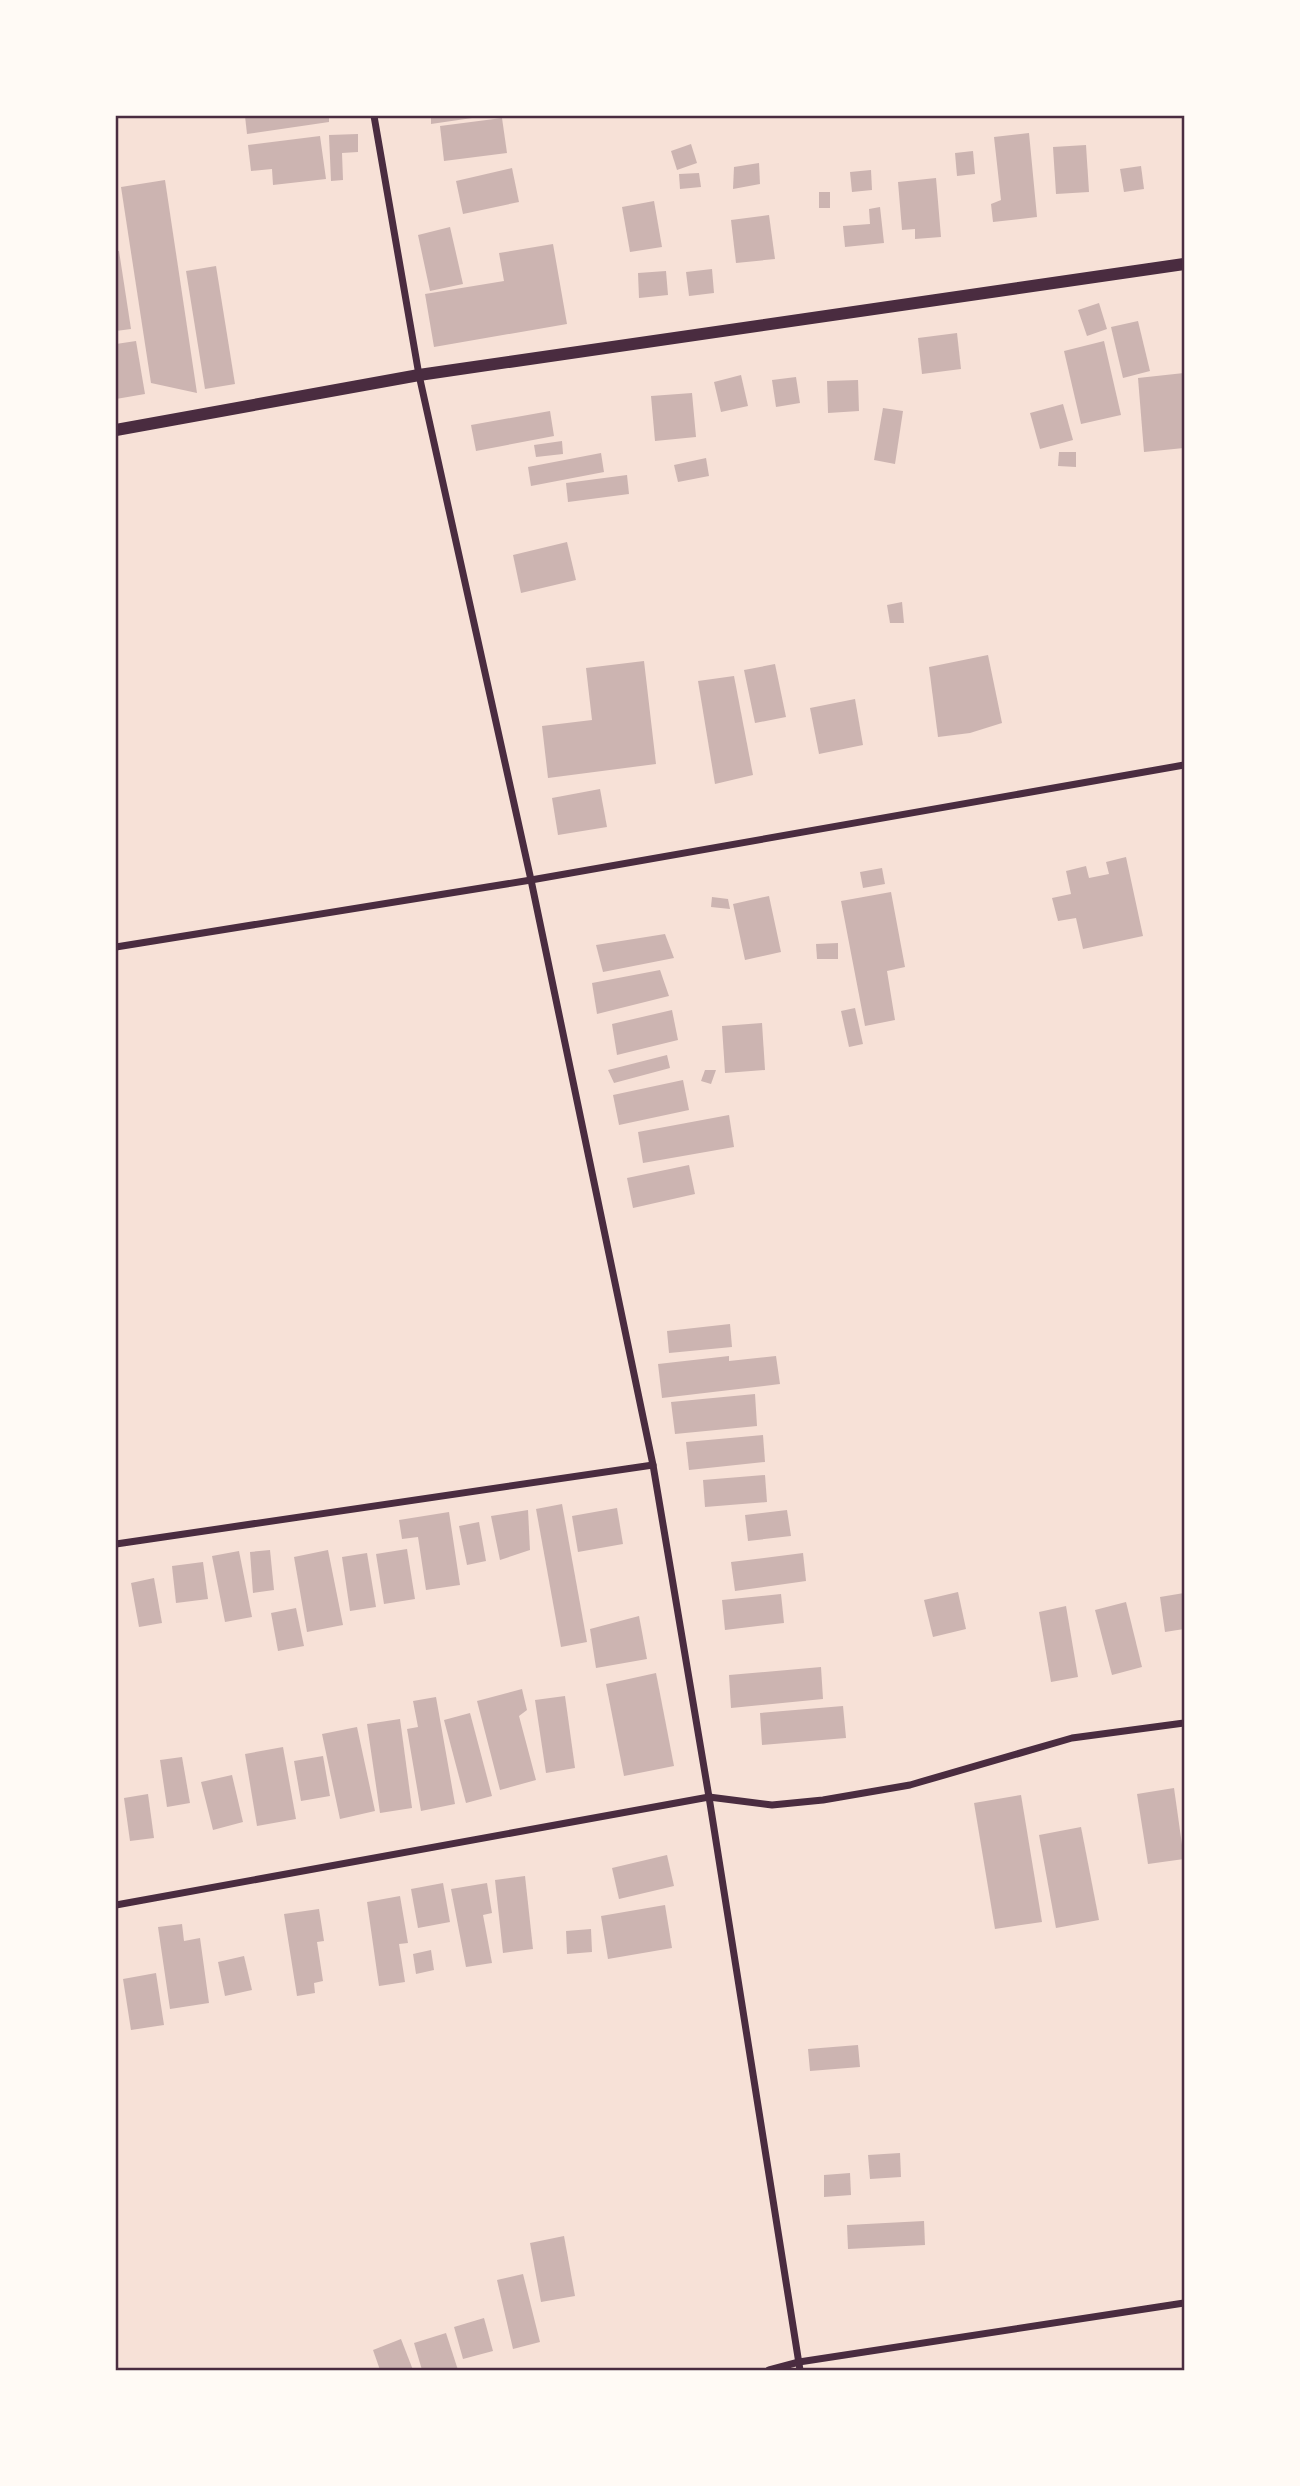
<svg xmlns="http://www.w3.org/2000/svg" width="1300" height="2486" font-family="Ubuntu,sans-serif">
<rect width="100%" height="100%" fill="#f7e1d7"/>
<g fill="#ccb4b1">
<path d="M 245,116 L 329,116 L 329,122 L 247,134 Z"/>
<path d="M 431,116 L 479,116 L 479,117 L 431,124 Z"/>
<path d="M 502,118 L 507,153 L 444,161 L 440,126 Z"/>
<path d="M 1029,133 L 1037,217 L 993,222 L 991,204 L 1001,200 L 994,137 Z"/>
<path d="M 358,134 L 358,152 L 342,153 L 343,180 L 331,181 L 329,135 Z"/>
<path d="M 320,136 L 326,179 L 273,185 L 272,169 L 251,171 L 248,145 Z"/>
<path d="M 691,144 L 697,163 L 677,170 L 671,151 Z"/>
<path d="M 1086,145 L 1089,192 L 1056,194 L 1053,147 Z"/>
<path d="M 973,151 L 975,174 L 957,176 L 955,153 Z"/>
<path d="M 759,163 L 760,184 L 733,189 L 734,167 Z"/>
<path d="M 1141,166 L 1144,189 L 1124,192 L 1120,169 Z"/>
<path d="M 512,168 L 519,202 L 463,214 L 456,181 Z"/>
<path d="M 871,170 L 872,190 L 852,192 L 850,172 Z"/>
<path d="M 699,173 L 701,187 L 680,189 L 679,174 Z"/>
<path d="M 936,178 L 941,237 L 915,239 L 915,229 L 902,230 L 898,182 Z"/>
<path d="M 165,180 L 197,393 L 151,383 L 121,187 Z"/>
<rect x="819" y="192" width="11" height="16"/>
<path d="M 654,201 L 662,247 L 630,252 L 622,207 Z"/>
<path d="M 880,207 L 884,243 L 845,247 L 843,226 L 870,224 L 869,209 Z"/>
<path d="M 769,215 L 775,259 L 736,263 L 731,220 Z"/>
<path d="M 450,227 L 463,284 L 430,291 L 418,235 Z"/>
<path d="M 553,244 L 567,324 L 434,347 L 425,294 L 504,281 L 499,253 Z"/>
<path d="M 116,251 L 119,251 L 131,329 L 116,331 Z"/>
<path d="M 216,266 L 235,384 L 205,389 L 186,271 Z"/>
<path d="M 712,269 L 714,293 L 689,296 L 686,272 Z"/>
<path d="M 666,271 L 668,295 L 639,298 L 638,273 Z"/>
<path d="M 1099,303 L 1107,329 L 1087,336 L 1078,310 Z"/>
<path d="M 1138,321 L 1150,371 L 1123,378 L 1111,327 Z"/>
<path d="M 957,333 L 961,369 L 922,374 L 918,338 Z"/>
<path d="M 136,341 L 145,394 L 116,399 L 116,344 Z"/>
<path d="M 1104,341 L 1121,415 L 1081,424 L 1064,351 Z"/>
<path d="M 1184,373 L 1184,448 L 1144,452 L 1138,378 Z"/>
<path d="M 741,375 L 748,406 L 721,412 L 714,382 Z"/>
<path d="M 796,377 L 800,403 L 776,407 L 772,380 Z"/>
<path d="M 858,380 L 859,411 L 828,413 L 827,381 Z"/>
<path d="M 692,393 L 696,437 L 655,441 L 651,396 Z"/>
<path d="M 1063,404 L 1073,440 L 1040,449 L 1030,413 Z"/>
<path d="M 883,408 L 903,411 L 895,464 L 874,460 Z"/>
<path d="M 550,411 L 554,436 L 476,451 L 471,425 Z"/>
<path d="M 562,441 L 563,454 L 536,457 L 534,445 Z"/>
<path d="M 1059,452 L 1076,452 L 1076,467 L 1058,466 Z"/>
<path d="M 601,453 L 604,472 L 531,486 L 528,467 Z"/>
<path d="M 706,458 L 709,476 L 678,482 L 674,465 Z"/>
<path d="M 627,475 L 629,494 L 568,502 L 566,483 Z"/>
<path d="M 567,542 L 576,580 L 521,593 L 513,555 Z"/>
<path d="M 902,602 L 904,623 L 890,623 L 887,605 Z"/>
<path d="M 988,655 L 1002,723 L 970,733 L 938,737 L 929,667 Z"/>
<path d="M 644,661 L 656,764 L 548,778 L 542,726 L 592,720 L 586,668 Z"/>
<path d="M 775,664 L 786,717 L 755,723 L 744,670 Z"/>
<path d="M 734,676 L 753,775 L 715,784 L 698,681 Z"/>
<path d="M 855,699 L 863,745 L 819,754 L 810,708 Z"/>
<path d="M 600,789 L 607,827 L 558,835 L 552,798 Z"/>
<path d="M 1126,857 L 1143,936 L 1083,949 L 1076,918 L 1058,921 L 1052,898 L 1071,894 L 1066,871 L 1086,866 L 1089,878 L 1109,874 L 1106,862 Z"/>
<path d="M 882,868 L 885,884 L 863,888 L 860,872 Z"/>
<path d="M 891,892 L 905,967 L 887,971 L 895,1020 L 865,1026 L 841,901 Z"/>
<path d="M 769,896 L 781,952 L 745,960 L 733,904 Z"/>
<path d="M 712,897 L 728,899 L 730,909 L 711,907 Z"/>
<path d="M 665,934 L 674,958 L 603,972 L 596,945 Z"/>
<path d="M 838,943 L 838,959 L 817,959 L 816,944 Z"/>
<path d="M 660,970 L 669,996 L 597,1014 L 592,983 Z"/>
<path d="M 855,1008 L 863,1044 L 849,1047 L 841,1011 Z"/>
<path d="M 672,1010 L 678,1040 L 617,1055 L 612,1024 Z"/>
<path d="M 762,1023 L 765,1070 L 725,1073 L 722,1026 Z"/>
<path d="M 667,1055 L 670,1068 L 614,1083 L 608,1070 Z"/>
<path d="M 705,1070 L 716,1070 L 711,1084 L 701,1081 Z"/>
<path d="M 683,1080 L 689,1110 L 619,1125 L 613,1095 Z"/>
<path d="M 729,1115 L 734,1147 L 643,1163 L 638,1132 Z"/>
<path d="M 689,1165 L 695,1194 L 633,1208 L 627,1178 Z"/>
<path d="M 730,1324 L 732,1347 L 669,1353 L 667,1331 Z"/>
<path d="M 729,1356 L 729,1361 L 776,1356 L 780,1384 L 662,1398 L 658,1364 Z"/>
<path d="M 755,1394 L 757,1426 L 675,1434 L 671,1402 Z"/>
<path d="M 763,1435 L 765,1462 L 689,1470 L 686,1442 Z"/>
<path d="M 765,1475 L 767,1502 L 705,1507 L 703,1480 Z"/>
<path d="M 562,1504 L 587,1642 L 561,1647 L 536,1509 Z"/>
<path d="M 617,1508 L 623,1544 L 578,1552 L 572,1516 Z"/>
<path d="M 528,1510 L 530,1550 L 500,1560 L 491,1516 Z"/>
<path d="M 787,1510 L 791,1536 L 748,1541 L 745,1515 Z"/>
<path d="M 449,1512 L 460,1585 L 426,1590 L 418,1537 L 402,1539 L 399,1520 Z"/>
<path d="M 479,1522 L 486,1561 L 467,1565 L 459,1526 Z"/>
<path d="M 407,1549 L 415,1599 L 384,1604 L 376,1554 Z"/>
<path d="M 270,1550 L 274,1590 L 253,1593 L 250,1552 Z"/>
<path d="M 328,1550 L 343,1625 L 307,1632 L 294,1557 Z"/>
<path d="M 239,1551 L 252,1617 L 225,1622 L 212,1556 Z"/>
<path d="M 367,1553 L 376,1607 L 350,1611 L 342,1557 Z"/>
<path d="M 803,1553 L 806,1581 L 735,1591 L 731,1562 Z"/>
<path d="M 203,1562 L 208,1599 L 176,1603 L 172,1566 Z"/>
<path d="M 154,1578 L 162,1623 L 139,1627 L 131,1583 Z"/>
<path d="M 958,1592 L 966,1629 L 933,1637 L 924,1600 Z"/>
<path d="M 1184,1593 L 1184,1629 L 1165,1632 L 1160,1597 Z"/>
<path d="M 781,1594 L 784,1623 L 725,1630 L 722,1600 Z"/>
<path d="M 1126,1602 L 1142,1667 L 1112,1675 L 1095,1610 Z"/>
<path d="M 1066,1606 L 1078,1677 L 1051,1682 L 1039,1612 Z"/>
<path d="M 296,1608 L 304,1646 L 278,1651 L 271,1613 Z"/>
<path d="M 639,1616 L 647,1659 L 596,1668 L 590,1629 Z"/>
<path d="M 821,1667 L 823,1699 L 731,1708 L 729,1675 Z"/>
<path d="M 656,1673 L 674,1766 L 624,1776 L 606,1684 Z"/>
<path d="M 522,1689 L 527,1710 L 519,1716 L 536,1780 L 500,1790 L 477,1701 Z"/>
<path d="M 565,1696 L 575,1768 L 546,1773 L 535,1700 Z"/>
<path d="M 436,1697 L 455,1804 L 421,1811 L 407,1729 L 418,1727 L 413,1701 Z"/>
<path d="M 843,1706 L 846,1738 L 762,1745 L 760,1713 Z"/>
<path d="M 470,1713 L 492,1796 L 466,1803 L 444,1720 Z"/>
<path d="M 400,1719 L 412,1808 L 380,1813 L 367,1724 Z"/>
<path d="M 357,1727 L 375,1811 L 340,1819 L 322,1734 Z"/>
<path d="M 283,1747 L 296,1819 L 257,1826 L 245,1754 Z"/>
<path d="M 323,1756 L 330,1796 L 301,1801 L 294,1761 Z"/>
<path d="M 182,1757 L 190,1803 L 167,1807 L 160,1760 Z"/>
<path d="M 232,1775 L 243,1822 L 213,1830 L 201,1782 Z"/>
<path d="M 1174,1788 L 1184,1859 L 1148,1864 L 1137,1794 Z"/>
<path d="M 148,1794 L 154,1838 L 130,1841 L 124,1798 Z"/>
<path d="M 1021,1795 L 1042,1922 L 995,1929 L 974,1803 Z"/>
<path d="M 1081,1827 L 1099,1920 L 1056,1928 L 1039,1835 Z"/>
<path d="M 667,1855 L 674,1886 L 619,1899 L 612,1868 Z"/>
<path d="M 525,1876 L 533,1949 L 503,1953 L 495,1880 Z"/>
<path d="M 443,1883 L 450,1922 L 418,1928 L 411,1889 Z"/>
<path d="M 487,1883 L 492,1913 L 483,1915 L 492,1963 L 466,1967 L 451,1889 Z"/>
<path d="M 400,1896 L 408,1943 L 399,1944 L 405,1982 L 379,1986 L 367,1902 Z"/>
<path d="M 665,1905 L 672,1948 L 608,1959 L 601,1916 Z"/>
<path d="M 319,1909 L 324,1941 L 317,1942 L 323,1981 L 314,1983 L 315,1993 L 297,1996 L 284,1914 Z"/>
<path d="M 182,1924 L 184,1941 L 200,1938 L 209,2003 L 170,2009 L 158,1927 Z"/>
<path d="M 591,1929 L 592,1952 L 567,1954 L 566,1931 Z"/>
<path d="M 431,1950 L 434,1970 L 416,1974 L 413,1954 Z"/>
<path d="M 244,1956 L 252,1990 L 225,1996 L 218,1962 Z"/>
<path d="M 156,1973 L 164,2025 L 131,2030 L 123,1979 Z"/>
<path d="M 858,2045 L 860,2067 L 810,2071 L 808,2049 Z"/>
<path d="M 900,2153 L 901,2177 L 870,2179 L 868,2155 Z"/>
<path d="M 850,2173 L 851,2195 L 824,2197 L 824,2175 Z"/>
<path d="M 924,2221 L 925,2245 L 848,2249 L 847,2225 Z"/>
<path d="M 564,2236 L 575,2296 L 541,2302 L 530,2243 Z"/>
<path d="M 523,2274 L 540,2342 L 513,2349 L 497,2280 Z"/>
<path d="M 484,2318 L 493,2351 L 463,2359 L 454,2327 Z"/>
<path d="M 446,2333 L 458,2370 L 422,2370 L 414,2343 Z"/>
<path d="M 401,2339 L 413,2370 L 380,2370 L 373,2350 Z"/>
</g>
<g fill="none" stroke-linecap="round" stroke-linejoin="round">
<g stroke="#4a2c40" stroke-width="7">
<path d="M 374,116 L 419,375 L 531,880 L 653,1465 L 709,1797 L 800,2370"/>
<path d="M 116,947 L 531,880 L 1184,765"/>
<path d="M 116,1544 L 653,1465"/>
<path d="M 116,1905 L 709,1797 L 772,1805 L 823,1800 L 910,1785 L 1072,1738 L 1184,1723"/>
<path d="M 769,2370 L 799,2362 L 1184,2303"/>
</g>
<path stroke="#4a2c40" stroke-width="12" d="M 116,430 L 419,375 L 1184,264"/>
</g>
<rect width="1300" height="2486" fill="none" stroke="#fffaf5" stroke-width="234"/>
<rect x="117" y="117" width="1066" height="2252" fill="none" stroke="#4a2c40" stroke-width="2.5"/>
</svg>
